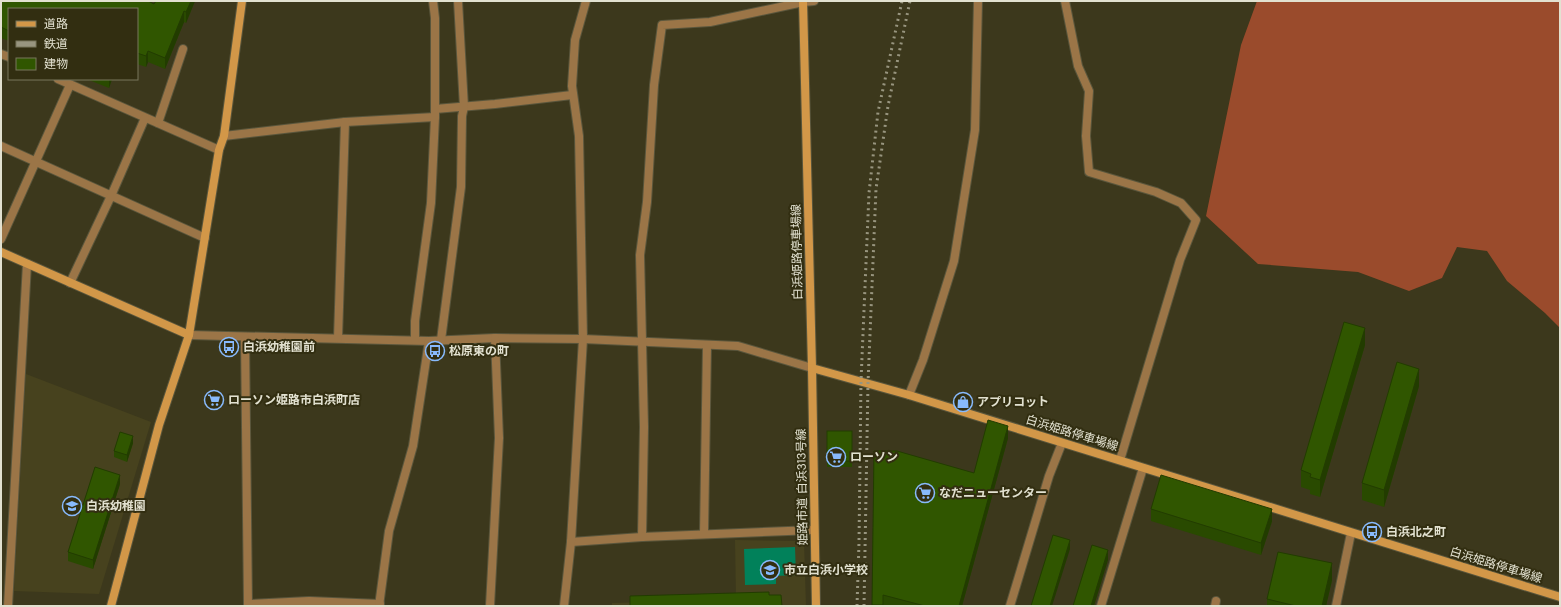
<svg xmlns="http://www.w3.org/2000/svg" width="1561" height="607" font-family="'DM Sans','Noto Sans JP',sans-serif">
<rect width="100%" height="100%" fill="#3c381c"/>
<g fill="#47421e">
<path d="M 26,374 L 151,422 L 99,594 L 14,591 Z"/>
<path d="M 735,540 L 804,541 L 806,606 L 612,606 L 612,603 L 736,600 Z"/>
</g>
<path fill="#9a4b2c" d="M 1257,1 L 1560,1 L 1560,328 L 1545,313 L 1507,281 L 1487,251 L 1457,247 L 1442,278 L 1409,291 L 1358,272 L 1258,264 L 1206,216 L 1241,45 Z"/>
<path fill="#01815a" d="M 795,547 L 796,575 L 776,576 L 776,584 L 745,585 L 744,549 Z"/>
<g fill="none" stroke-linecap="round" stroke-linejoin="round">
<g stroke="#5a563c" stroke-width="10">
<g id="street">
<path d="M 1065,1 L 1078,66 L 1089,91 L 1086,136 L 1089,172 L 1156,192 L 1181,203 L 1196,220 L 1180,260 L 1120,460"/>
<path d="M 1,54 L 9,57"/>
<path d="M 58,79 L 219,150"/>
<path d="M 435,109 L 495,104 L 572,95"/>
<path d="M 158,123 L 183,49"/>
<path d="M 224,136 L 345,122 L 435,117"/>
<path d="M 1,146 L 205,238"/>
<path d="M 1,239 L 70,85"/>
<path d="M 70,283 L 111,196 L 145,118"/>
<path d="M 189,335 L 429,341 L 495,338 L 583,339 L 738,346 L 812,368"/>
<path d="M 245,337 L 248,606"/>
<path d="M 338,338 L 345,122"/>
<path d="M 415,340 L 415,321 L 431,203 L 435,117 L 435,18 L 433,1"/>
<path d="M 441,340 L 461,187 L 462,116 L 464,107 L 458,1"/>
<path d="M 909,395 L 923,360 L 954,261 L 975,130 L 978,1"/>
<path d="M 704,534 L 707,345"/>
<path d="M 642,537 L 644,427 L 640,255 L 647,202 L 654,85 L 662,25 L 710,22 L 803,2 L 814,1"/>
<path d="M 571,542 L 642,537 L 814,530"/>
<path d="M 249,604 L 309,601 L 380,604"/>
<path d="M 8,606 L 27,264"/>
<path d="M 379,606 L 389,531 L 413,446 L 429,341"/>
<path d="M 490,606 L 499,438 L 495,338"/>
<path d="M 564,606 L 571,542 L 583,339 L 579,136 L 572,86 L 575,40 L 586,1"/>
<path d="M 1010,606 L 1049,476 L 1062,443"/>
<path d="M 1101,606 L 1143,468"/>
<path d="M 1215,606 L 1216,601"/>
<path d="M 1336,606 L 1351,533"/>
</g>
</g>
<g stroke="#5a563c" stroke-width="10">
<g id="secondary">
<path d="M 803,1 L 812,368 L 816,606"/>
<path d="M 1,252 L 189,335"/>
<path d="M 812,368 L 909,395 L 1560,597"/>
<path d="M 111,606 L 159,425 L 189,335 L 219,150 L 224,136 L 242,1"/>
</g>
</g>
<use href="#street" stroke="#9b7547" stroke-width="8"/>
<use href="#secondary" stroke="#d29748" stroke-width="8"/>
<g stroke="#98957f" stroke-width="3" stroke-dasharray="2 4" stroke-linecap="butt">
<path d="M 857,606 L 859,543 L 861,381 L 869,193 L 878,112 L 902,1"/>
<path d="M 864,606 L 868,383 L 876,189 L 888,106 L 910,1"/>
</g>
</g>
<g fill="#294a00">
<path d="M 1,1 L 154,4 L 156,1 L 195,1 L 186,23 L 184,22 L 165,69 L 148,62 L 146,67 L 137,64 L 137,9 L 9,9 L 9,41 L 1,38 Z"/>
<path d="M 89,79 L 112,79 L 109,88 L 89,80 Z"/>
<path d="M 1365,345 L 1320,497 L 1310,494 L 1310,490 L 1301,487 L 1301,470 Z"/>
<path d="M 1419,386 L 1384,507 L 1362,500 L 1362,483 Z"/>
<rect x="827" y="431" width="25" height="36"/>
<path d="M 1008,438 L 962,606 L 872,606 L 874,451 L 974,473 Z"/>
<path d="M 133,443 L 127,462 L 114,457 L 114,451 Z"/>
<path d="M 120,484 L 93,569 L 68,561 L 68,552 Z"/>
<path d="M 1151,509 L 1272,521 L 1261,555 L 1151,521 Z"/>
<path d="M 1332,580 L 1326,606 L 1267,606 L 1267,599 Z"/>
</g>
<g fill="#223c00">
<path d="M 191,1 L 195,1 L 186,23 L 186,12 Z"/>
<path d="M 184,11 L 184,22 L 165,69 L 165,58 Z"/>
<path d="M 148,51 L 148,62 L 146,67 L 146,56 Z"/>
<path d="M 109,79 L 112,79 L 109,88 Z"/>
<path d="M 1365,328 L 1365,345 L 1320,497 L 1320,480 Z"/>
<path d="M 1419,369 L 1419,386 L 1384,507 L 1384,490 Z"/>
<path d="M 1008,426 L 1008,438 L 962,606 L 959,606 Z"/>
<path d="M 133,436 L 133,443 L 127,462 L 127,455 Z"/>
<path d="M 120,475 L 120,484 L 93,569 L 93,560 Z"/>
<path d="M 1272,509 L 1272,521 L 1261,555 L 1261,543 Z"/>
<path d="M 1070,540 L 1070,549 L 1052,606 L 1050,606 Z"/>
<path d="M 1108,550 L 1108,560 L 1094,606 L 1091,606 Z"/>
<path d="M 1332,563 L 1332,580 L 1326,606 L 1322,606 Z"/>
</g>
<g fill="#305600" stroke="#223c00">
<path d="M 1,1 L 148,1 L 154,4 L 156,1 L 191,1 L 186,12 L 184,11 L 165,58 L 148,51 L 146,56 L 137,53 L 137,9 L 9,9 L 9,31 L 1,27 Z"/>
<path d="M 1344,322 L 1365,328 L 1320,480 L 1310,477 L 1311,474 L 1301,470 Z"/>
<path d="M 1397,362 L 1419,369 L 1384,490 L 1362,483 Z"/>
<path d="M 988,420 L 1008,426 L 959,606 L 925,606 L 883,595 L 883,605 L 872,605 L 874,451 L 897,451 L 974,473 Z"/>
<rect x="827" y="431" width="25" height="30"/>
<path d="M 120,432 L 133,436 L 127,455 L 114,451 Z"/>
<path d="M 95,467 L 120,475 L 93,560 L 68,552 Z"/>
<path d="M 1161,475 L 1272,509 L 1261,543 L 1151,509 Z"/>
<path d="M 1053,535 L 1070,540 L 1050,606 L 1031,606 Z"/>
<path d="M 1092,545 L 1108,550 L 1091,606 L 1073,606 Z"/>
<path d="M 1278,552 L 1332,563 L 1322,606 L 1296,606 L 1267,599 Z"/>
<path d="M 769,592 L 769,595 L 781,595 L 782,606 L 630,606 L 630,596 Z"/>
</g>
<defs>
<g id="bus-ring" transform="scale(1)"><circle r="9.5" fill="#322e11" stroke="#88bafc" stroke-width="1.5"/><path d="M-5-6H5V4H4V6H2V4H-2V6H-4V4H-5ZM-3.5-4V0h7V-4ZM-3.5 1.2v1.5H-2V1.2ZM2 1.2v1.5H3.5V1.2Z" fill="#88bafc"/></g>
<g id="supermarket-ring" transform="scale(1)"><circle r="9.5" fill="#322e11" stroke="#88bafc" stroke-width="1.5"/><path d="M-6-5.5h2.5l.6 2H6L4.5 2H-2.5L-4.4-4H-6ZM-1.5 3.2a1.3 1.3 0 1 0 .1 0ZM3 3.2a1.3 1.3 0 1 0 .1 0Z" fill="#88bafc"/></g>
<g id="shop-ring" transform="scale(1)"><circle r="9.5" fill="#322e11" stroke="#88bafc" stroke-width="1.5"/><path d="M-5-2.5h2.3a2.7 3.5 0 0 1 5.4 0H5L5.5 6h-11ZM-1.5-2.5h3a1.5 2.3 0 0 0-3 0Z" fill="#88bafc"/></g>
<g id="school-ring" transform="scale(1)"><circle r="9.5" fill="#322e11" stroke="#88bafc" stroke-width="1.5"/><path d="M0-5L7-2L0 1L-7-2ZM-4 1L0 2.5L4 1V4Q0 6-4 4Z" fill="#88bafc"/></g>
</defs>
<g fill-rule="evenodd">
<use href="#bus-ring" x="229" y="347"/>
<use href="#bus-ring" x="435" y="351"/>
<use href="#supermarket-ring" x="214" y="400"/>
<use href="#shop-ring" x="963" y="402"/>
<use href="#supermarket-ring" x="836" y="457"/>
<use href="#supermarket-ring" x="925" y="493"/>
<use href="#school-ring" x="72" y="506"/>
<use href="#bus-ring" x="1372" y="532"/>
<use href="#school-ring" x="770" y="570"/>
</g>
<g text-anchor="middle" stroke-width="4" stroke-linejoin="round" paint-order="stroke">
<g font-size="12" fill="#e2e1d0" stroke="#322e11">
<text transform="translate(797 252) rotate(-91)" y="4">白浜姫路停車場線</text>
<text transform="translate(1072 433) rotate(17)" y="4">白浜姫路停車場線</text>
<text transform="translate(802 487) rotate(-91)" y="4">姫路市道 白浜313号線</text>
<text transform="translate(1496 565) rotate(17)" y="4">白浜姫路停車場線</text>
</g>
<g font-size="12" font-weight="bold" fill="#e2e1d0" stroke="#322e11" text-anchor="start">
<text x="243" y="351">白浜幼稚園前</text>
<text x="449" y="355">松原東の町</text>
<text x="228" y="404">ローソン姫路市白浜町店</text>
<text x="977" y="406">アプリコット</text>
<text x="850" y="461">ローソン</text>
<text x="939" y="497">なだニューセンター</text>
<text x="86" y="510">白浜幼稚園</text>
<text x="1386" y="536">白浜北之町</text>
<text x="784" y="574">市立白浜小学校</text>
</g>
</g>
<rect width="1561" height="607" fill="none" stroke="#e2e1d0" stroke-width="4"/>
<rect x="8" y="8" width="130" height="72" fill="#322e11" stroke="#78765d"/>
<rect x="16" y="21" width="20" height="6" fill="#d29748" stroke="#78765d"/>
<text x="44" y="28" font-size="12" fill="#e2e1d0">道路</text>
<rect x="16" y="41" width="20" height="6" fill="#98957f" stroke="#78765d"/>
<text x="44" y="48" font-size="12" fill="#e2e1d0">鉄道</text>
<rect x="16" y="58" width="20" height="12" fill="#305600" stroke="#78765d"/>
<text x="44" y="68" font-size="12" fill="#e2e1d0">建物</text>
</svg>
